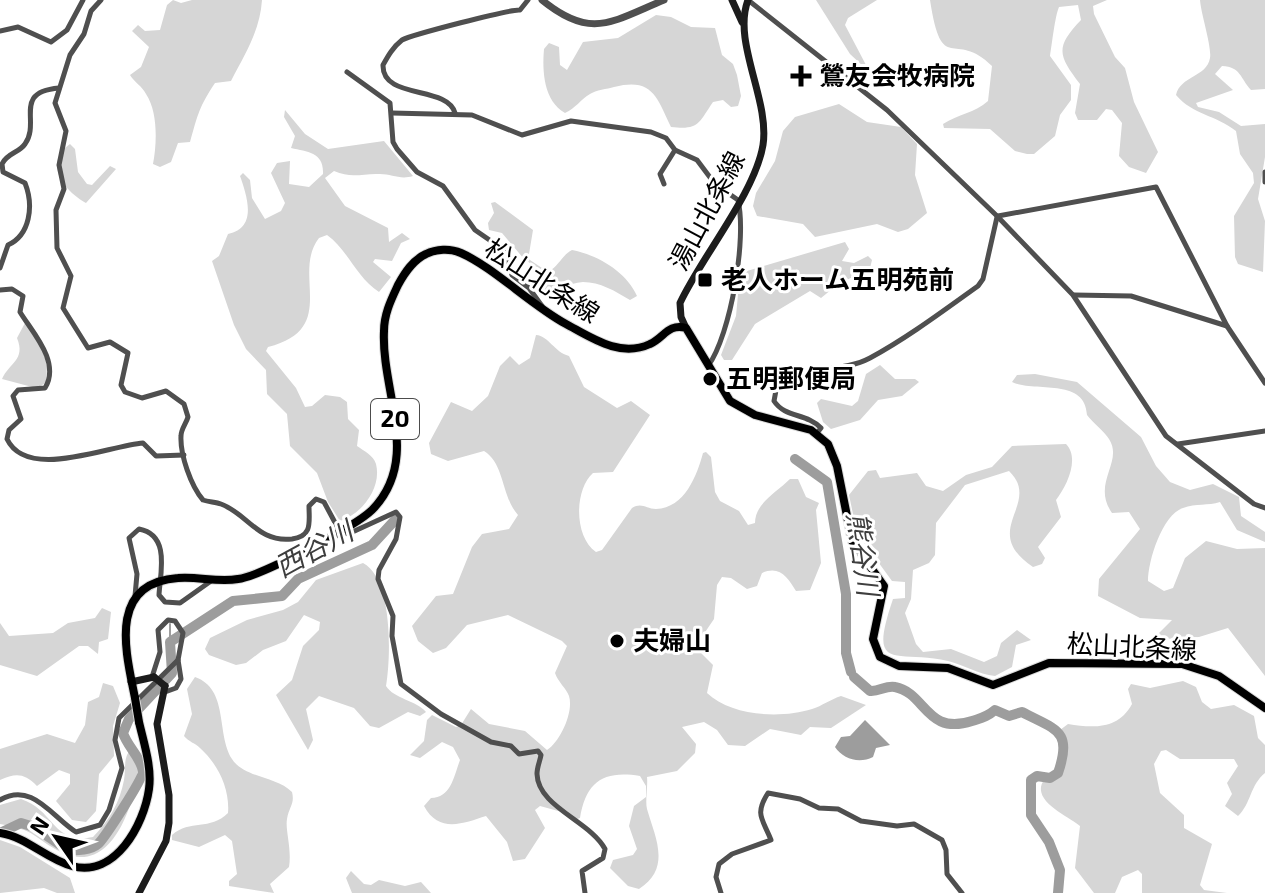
<svg xmlns="http://www.w3.org/2000/svg" width="1265" height="893" font-family="'Exo 2','Noto Sans JP',sans-serif">
<rect width="100%" height="100%" fill="#fff"/>
<g fill="#d6d6d6">
<path d="M 173,0 L 181,3 L 192,0 L 262,0 C 260,31 245,54 231,81 L 215,83 C 199,107 198,114 190,142 L 178,143 L 171,162 L 160,167 L 153,164 C 157,143 158,112 146,94 C 142,86 134,82 130,75 L 141,67 L 149,47 L 132,31 L 138,25 L 145,31 L 160,30 L 167,5 Z"/>
<path d="M 816,0 L 877,0 L 848,18 L 845,25 L 866,65 L 864,67 L 850,54 Z"/>
<path d="M 930,0 L 1107,0 L 1093,6 L 1094,14 L 1115,57 L 1125,68 L 1134,102 L 1158,152 L 1146,173 L 1129,167 L 1119,156 L 1122,123 L 1112,110 L 1106,109 L 1097,120 L 1078,120 L 1075,113 L 1080,84 C 1059,56 1054,48 1081,20 L 1078,5 L 1059,7 C 1055,16 1052,44 1050,56 L 1071,85 L 1071,100 L 1060,115 L 1055,136 L 1034,154 L 1027,154 L 1015,151 L 990,129 L 944,128 L 943,124 C 958,114 975,113 988,101 L 992,66 C 954,28 942,78 930,0 Z"/>
<path d="M 1200,0 L 1265,0 L 1265,89 L 1251,90 C 1240,78 1241,67 1222,66 L 1215,74 L 1233,90 L 1196,103 L 1198,107 L 1219,112 L 1241,126 L 1265,124 L 1265,157 L 1258,199 L 1265,221 L 1263,272 L 1238,264 L 1235,257 L 1234,216 L 1254,183 L 1253,173 L 1240,154 L 1236,131 C 1216,115 1193,115 1176,95 C 1180,76 1207,77 1210,58 C 1212,47 1201,14 1200,0 Z"/>
<path d="M 656,15 L 671,17 L 691,27 L 715,28 L 722,55 L 733,64 L 737,75 L 741,96 L 738,106 L 731,107 L 723,100 L 713,102 C 698,124 699,130 671,127 C 657,98 653,77 614,87 C 607,89 596,90 590,94 C 580,100 576,108 565,113 C 544,101 542,72 544,49 L 549,43 L 559,47 L 560,65 L 567,70 L 583,42 L 618,38 Z"/>
<path d="M 839,104 L 867,122 L 901,127 L 917,144 L 915,175 L 927,213 L 908,229 L 898,232 L 877,224 L 815,237 L 803,224 L 757,216 L 753,206 L 756,193 L 775,161 L 783,131 L 795,117 Z"/>
<path d="M 285,110 L 305,134 L 328,149 L 384,141 L 413,176 C 400,180 392,174 380,174 C 363,173 352,179 334,171 L 325,178 L 345,206 L 388,228 L 389,242 L 402,233 L 410,239 L 401,243 L 392,261 L 375,259 L 373,262 L 391,277 L 379,292 C 356,277 348,250 327,235 L 319,238 C 291,274 340,329 268,347 L 266,351 L 296,388 L 305,407 L 312,406 L 325,395 L 340,397 L 347,402 L 348,419 L 359,430 L 357,446 C 364,451 373,455 376,464 C 382,488 362,514 340,521 L 328,502 L 317,473 L 290,446 L 287,414 L 267,394 L 266,370 L 246,349 L 234,325 L 212,261 L 219,256 L 228,234 C 258,228 247,196 240,176 L 243,173 L 250,180 L 252,198 L 265,219 L 281,211 L 285,203 L 271,173 L 277,163 L 290,161 L 289,184 L 309,187 L 323,174 C 324,152 308,152 291,148 L 295,136 L 284,117 Z"/>
<path d="M 70,144 L 75,149 L 78,172 L 87,184 L 92,185 L 110,166 L 116,169 L 86,203 C 65,191 42,164 70,144 Z"/>
<path d="M 495,202 L 533,230 L 529,254 L 530,260 L 548,272 C 559,266 562,255 572,250 C 597,255 626,271 637,296 L 630,300 C 615,291 600,282 583,282 C 563,283 556,299 535,291 L 532,285 L 535,279 L 546,277 L 546,274 L 524,259 L 502,233 L 489,230 L 488,223 L 494,213 L 491,203 Z"/>
<path d="M 845,242 L 849,249 L 842,261 L 854,263 L 868,256 L 872,260 L 870,268 L 837,285 L 821,298 L 810,291 L 755,324 L 732,360 L 724,360 L 721,355 L 736,316 L 740,273 Z"/>
<path d="M 25,323 C 40,339 50,360 46,383 L 36,388 L 2,379 C 9,363 26,360 17,338 Z"/>
<path d="M 536,335 C 549,336 554,352 569,356 L 584,387 L 617,408 L 631,401 L 650,415 L 613,472 L 593,473 C 574,490 574,537 596,552 L 602,550 L 632,508 C 642,502 646,509 656,509 C 685,508 697,475 703,453 L 706,452 L 711,457 L 715,492 L 720,501 L 739,511 L 748,525 L 755,523 C 755,503 777,492 790,479 L 798,479 L 806,497 L 819,503 L 816,510 L 821,563 L 810,590 L 796,591 C 788,578 780,565 762,573 L 757,586 L 747,589 L 731,578 L 722,577 L 717,585 L 714,619 L 695,647 L 713,665 L 707,693 C 731,716 780,719 812,709 C 822,706 831,699 841,696 L 866,705 L 831,728 L 810,727 L 801,735 L 770,729 L 745,746 L 728,745 L 717,730 L 704,722 L 682,727 L 696,744 L 695,753 L 677,771 L 647,777 C 648,787 645,801 647,809 C 655,837 672,868 639,889 L 628,886 L 610,868 L 613,860 L 633,855 L 637,849 L 629,826 L 634,806 L 646,797 L 646,786 L 640,776 C 603,770 586,782 580,818 L 574,820 L 569,814 L 540,806 L 535,810 L 545,828 L 525,859 L 513,861 L 507,842 L 486,816 C 464,823 439,834 424,806 L 431,798 C 451,798 454,776 460,760 L 453,747 L 442,742 L 420,758 L 410,755 L 424,741 L 427,720 L 432,715 L 456,727 L 461,725 L 471,709 L 489,724 L 525,731 L 547,750 C 560,742 574,712 569,696 C 566,688 558,682 555,673 L 567,646 L 562,641 L 508,615 L 467,625 L 446,648 L 433,653 L 418,641 L 412,626 L 436,596 L 453,594 L 472,547 L 482,534 L 509,529 L 518,515 C 501,496 505,464 484,451 L 448,461 L 431,454 L 429,443 L 451,402 L 472,411 L 488,396 L 500,366 L 510,356 L 519,365 L 530,358 Z"/>
<path d="M 880,365 L 895,379 L 915,379 L 919,382 L 902,396 L 878,400 L 860,420 L 831,429 L 823,422 L 817,403 L 821,399 L 852,406 L 858,401 L 866,374 Z"/>
<path d="M 1035,374 L 1077,382 L 1141,437 L 1156,466 L 1170,482 L 1190,490 L 1213,484 L 1239,497 L 1241,516 L 1265,532 L 1265,542 L 1237,530 L 1220,502 C 1208,506 1196,503 1183,508 C 1162,515 1148,561 1148,581 L 1164,591 L 1173,588 L 1185,558 L 1206,541 L 1237,549 L 1265,548 L 1265,676 L 1228,628 L 1199,637 L 1163,639 L 1158,634 L 1172,620 L 1140,618 L 1098,596 L 1099,579 L 1140,529 L 1129,512 L 1112,513 C 1091,483 1124,462 1109,439 C 1104,431 1093,423 1087,415 C 1085,377 1035,393 1012,382 L 1017,375 Z"/>
<path d="M 1066,444 C 1080,458 1067,486 1056,500 L 1061,517 L 1038,547 L 1045,558 L 1042,564 L 1033,567 C 978,530 1043,504 1009,471 L 965,485 L 936,523 L 935,555 L 929,563 L 913,570 L 911,599 L 905,613 L 916,644 L 923,652 L 951,649 L 984,662 L 997,656 L 1001,643 L 1017,630 L 1031,640 L 1016,645 L 1012,667 L 995,676 C 978,674 964,665 948,661 C 896,649 867,675 893,599 L 905,598 L 905,582 L 892,581 L 857,533 L 849,495 L 868,471 L 876,470 L 880,478 L 917,473 L 926,486 L 943,491 L 966,475 L 992,467 L 1012,446 Z"/>
<path d="M 363,563 C 393,579 391,657 386,686 C 394,699 416,700 426,712 L 420,716 L 408,712 L 379,728 L 370,726 L 354,708 L 319,696 L 306,709 L 313,740 L 308,750 L 276,695 L 292,680 L 303,646 L 319,630 L 320,622 L 304,615 L 286,641 L 263,650 L 246,663 L 236,665 L 209,655 L 205,649 L 210,638 L 247,620 L 283,610 L 298,602 L 316,580 Z"/>
<path d="M 102,608 L 111,612 L 108,639 L 99,642 L 98,654 L 88,646 L 79,646 L 37,676 L 0,665 L 0,623 L 9,636 L 53,633 L 68,623 L 95,618 Z"/>
<path d="M 195,677 C 229,689 216,733 232,759 C 244,778 276,776 292,792 C 295,804 289,807 287,819 C 285,830 292,849 289,867 L 270,884 L 274,893 L 229,886 L 229,881 L 237,874 L 232,841 L 225,835 L 199,847 L 172,840 L 172,835 C 190,819 210,831 228,813 C 230,789 218,764 200,748 C 195,743 189,742 184,736 L 192,714 L 187,689 Z"/>
<path d="M 1183,681 L 1196,687 L 1202,702 L 1211,709 L 1234,705 L 1254,716 L 1258,738 L 1265,745 L 1265,773 C 1250,785 1251,804 1238,816 L 1225,806 L 1232,794 L 1227,783 L 1238,766 L 1234,759 L 1180,759 L 1166,750 L 1161,751 L 1154,764 L 1160,793 L 1184,815 L 1184,828 L 1212,844 L 1200,885 L 1204,890 L 1227,893 L 1142,893 L 1142,874 L 1138,870 L 1122,877 L 1115,893 L 1094,893 L 1075,868 L 1080,826 C 1072,818 1029,801 1044,780 C 1051,771 1060,766 1065,755 L 1060,730 L 1068,724 C 1093,728 1118,730 1132,704 L 1128,689 L 1131,684 L 1150,688 Z"/>
<path d="M 103,683 L 113,686 L 120,703 L 113,726 L 114,756 L 99,774 L 96,811 L 86,822 L 72,820 L 56,801 L 70,784 L 70,774 L 59,770 L 37,786 C 24,773 16,773 0,780 L 0,749 L 47,734 L 75,743 L 85,725 L 88,702 L 99,697 Z"/>
<path d="M 131,750 L 139,760 C 137,798 114,878 61,852 C 33,838 37,830 0,824 L 0,805 L 21,799 C 56,811 52,845 93,837 C 109,821 120,802 124,780 C 126,769 123,756 131,750 Z"/>
<path d="M 0,840 L 20,847 L 70,878 L 75,893 L 57,893 L 44,888 L 0,893 Z"/>
<path d="M 351,871 L 364,884 L 371,885 L 379,880 L 405,886 L 421,882 L 431,893 L 352,893 L 346,878 Z"/>
</g>
<path fill="#9d9d9d" d="M 865,720 L 890,745 L 876,748 L 873,757 C 859,764 843,759 835,747 L 841,737 L 850,736 Z"/>
<g fill="none" stroke-linecap="round" stroke-linejoin="round">
<path stroke="#9d9d9d" stroke-width="2" d="M 170,624 L 170,642"/>
<g stroke="#9d9d9d" stroke-width="10">
<path d="M 795,459 L 827,482 L 846,594 L 846,653 L 851,672"/>
<path d="M 854,677 L 870,691 C 879,692 886,685 895,687 C 926,693 926,736 972,721 C 981,718 987,717 995,710 L 1009,716 L 1022,712 C 1056,730 1073,730 1058,773 L 1050,778 L 1037,776 L 1031,780 L 1031,815 L 1049,842 L 1060,870 L 1058,893"/>
<path d="M 0,833 L 21,823 L 34,827 L 68,850 C 77,851 91,850 98,844 C 104,839 144,777 143,772 C 142,759 127,746 123,733 L 129,719 L 172,673 L 170,642 L 233,601 L 282,596 L 298,579 L 372,545 L 395,520"/>
</g>
<g stroke="#dbdbdb" stroke-width="10">
<g id="primary">
<path d="M 135,698 C 126,653 107,583 178,578 C 198,576 218,583 238,579 C 261,576 356,526 372,510 C 422,459 381,392 384,331 C 384,314 391,300 398,285 C 405,272 413,260 426,254 C 436,249 450,248 461,253 C 493,267 531,305 566,324 C 592,338 620,358 650,344 C 664,338 668,323 686,328 L 730,401 L 755,415 L 811,430 L 828,444 L 837,466 L 852,541 L 884,586 L 873,639 L 880,657 L 899,666 L 948,668 L 993,685 L 1049,663 L 1182,664 L 1219,676 L 1265,708"/>
<path d="M 0,833 C 27,837 46,859 72,866 C 115,878 144,825 149,789 C 152,767 144,744 139,722"/>
</g>
</g>
<g stroke="#4f4f4f" stroke-width="5">
<path d="M 101,0 L 91,11 L 84,34 L 70,55 L 55,103 L 66,131 L 59,165 L 64,189 L 56,210 L 57,248 L 71,276 L 63,308 L 88,348 L 110,342 L 128,353 L 121,385 L 125,392 L 142,398 L 166,391 L 184,404 L 188,417 C 186,424 181,429 181,436 C 180,455 191,486 203,500 C 209,502 216,502 221,504 C 248,514 258,543 292,539 C 313,536 309,522 309,506 L 316,499 L 324,502 L 339,530 L 348,534 L 396,512 L 400,517 L 396,539 L 379,570 L 378,579 L 393,616 L 392,636 L 401,684 L 441,714 L 491,742 L 511,746 L 519,754 L 538,751 L 541,755 C 540,761 537,767 537,774 C 538,807 590,821 605,849 L 603,858 L 582,871 L 585,893"/>
<path d="M 748,0 L 887,110 L 997,216 L 1073,295 L 1166,436 L 1254,504 L 1265,508"/>
<path d="M 0,31 L 18,27 L 51,42 L 67,30 L 83,0"/>
<path d="M 347,72 L 390,103 L 393,142 L 397,149 L 417,172 L 443,186 L 475,230 L 504,250 L 512,275 L 529,288 L 542,306"/>
<path d="M 392,113 L 472,115 L 522,135 L 571,121 L 651,132 L 666,138 L 675,150 L 697,160 L 715,184 L 738,200 C 747,238 731,334 708,366"/>
<path d="M 455,113 C 447,85 382,100 383,65 C 388,56 393,47 402,40 C 411,35 510,9 520,10 L 528,0"/>
<path d="M 1265,172 L 1265,182"/>
<path d="M 664,184 L 660,174 L 675,150"/>
<path d="M 998,216 L 1156,187 L 1227,326 L 1265,383"/>
<path d="M 0,268 L 8,245 C 30,235 34,206 25,183 L 3,172 L 2,164 C 7,153 19,153 25,144 C 41,122 12,92 59,88"/>
<path d="M 0,290 L 12,289 L 23,296 L 20,312 C 32,332 61,362 45,388 L 18,390 L 13,396 L 21,419 L 9,430 L 7,439 C 27,481 107,446 143,443 L 156,456 L 184,455"/>
<path d="M 1074,295 L 1131,296 L 1227,326"/>
<path d="M 817,433 L 821,428 C 807,413 785,418 774,401 L 777,385 C 800,364 840,374 870,358 C 907,338 943,311 978,286 L 983,279 L 997,217"/>
<path d="M 1178,444 L 1265,431"/>
<path d="M 135,596 L 137,574 L 129,538 L 139,529 C 171,535 160,574 159,595 L 165,602 L 180,603 L 211,581"/>
<path d="M 152,677 L 160,652 L 158,630 L 168,620 L 175,621 L 183,633 L 178,660 L 181,679 L 176,688 L 165,692"/>
<path d="M 0,800 C 32,781 52,817 76,832 L 100,825 L 109,810 L 122,768 L 115,740 L 119,718 L 178,660"/>
<path d="M 721,893 L 716,877 L 719,864 L 732,854 L 771,840 C 763,819 754,815 768,793 L 800,799 L 819,808 L 838,809 L 861,821 L 897,826 L 914,824 L 942,840 L 946,850 L 947,874 L 962,893"/>
</g>
<path stroke="#4f4f4f" stroke-width="7" d="M 542,0 C 591,40 611,22 664,0"/>
<g stroke="#1c1c1c" stroke-width="7">
<path d="M 732,0 L 742,22"/>
<path d="M 686,328 L 681,317 L 680,303 C 702,256 755,193 763,145 C 770,100 732,42 748,0"/>
<path d="M 131,682 L 154,677"/>
<path d="M 139,893 L 166,841 L 169,823 L 169,795 L 157,724 L 165,686"/>
</g>
<use href="#primary" stroke="#000" stroke-width="8"/>
<g stroke="#dbdbdb" stroke-width="10" stroke-linecap="butt">
<path id="primary-bridge" d="M 135,698 L 139,722"/>
</g>
<path stroke="#1c1c1c" stroke-width="7" d="M 154,677 L 165,686"/>
<use href="#primary-bridge" stroke="#000" stroke-width="8"/>
</g>
<g fill="#000" stroke="#fff" stroke-width="3">
<path d="M797 64h8v8h8v8h-8v8h-8v-8h-8v-8h8z"/>
<rect x="697" y="272" width="16" height="16" rx="4"/>
<circle cx="710" cy="379" r="8"/>
<circle cx="617" cy="641" r="8"/>
</g>
<g text-anchor="middle" stroke-width="6" stroke-linejoin="round" paint-order="stroke">
<rect fill="#fff" stroke="#4c4c4c" stroke-width="2" x="371" y="399" width="48" height="40" rx="6"/>
<g font-size="24" font-weight="bold" fill="#000">
<text x="395" y="427">20</text>
</g>
<g font-size="26" font-weight="bold" fill="#000" stroke="#fff" text-anchor="start">
<text x="819" y="85">鶯友会牧病院</text>
<text x="721" y="289">老人ホーム五明苑前</text>
<text x="726" y="388">五明郵便局</text>
<text x="633" y="650">夫婦山</text>
</g>
<g font-size="26" fill="#000" stroke="#fff">
<text transform="translate(707 211) rotate(-62)" y="9">湯山北条線</text>
<text transform="translate(542 281) rotate(33)" y="9">松山北条線</text>
<text transform="translate(1132 647) rotate(3)" y="9">松山北条線</text>
</g>
<g font-size="28" font-style="italic" fill="#3e3e3e" stroke="#fff">
<text transform="translate(314 549) rotate(-29)" y="10">西谷川</text>
<text transform="translate(863 554) rotate(82)" y="10">熊谷川</text>
</g>
</g>
<g transform="translate(56 837) rotate(304)" stroke="#ffffff" stroke-width="6" paint-order="stroke">
<path d="M0-6L14 30L0 20L-14 30Z" fill="#000000"/>
<text y="-12" font-size="22" font-weight="bold" text-anchor="middle" fill="#000000">N</text>
</g>
</svg>
